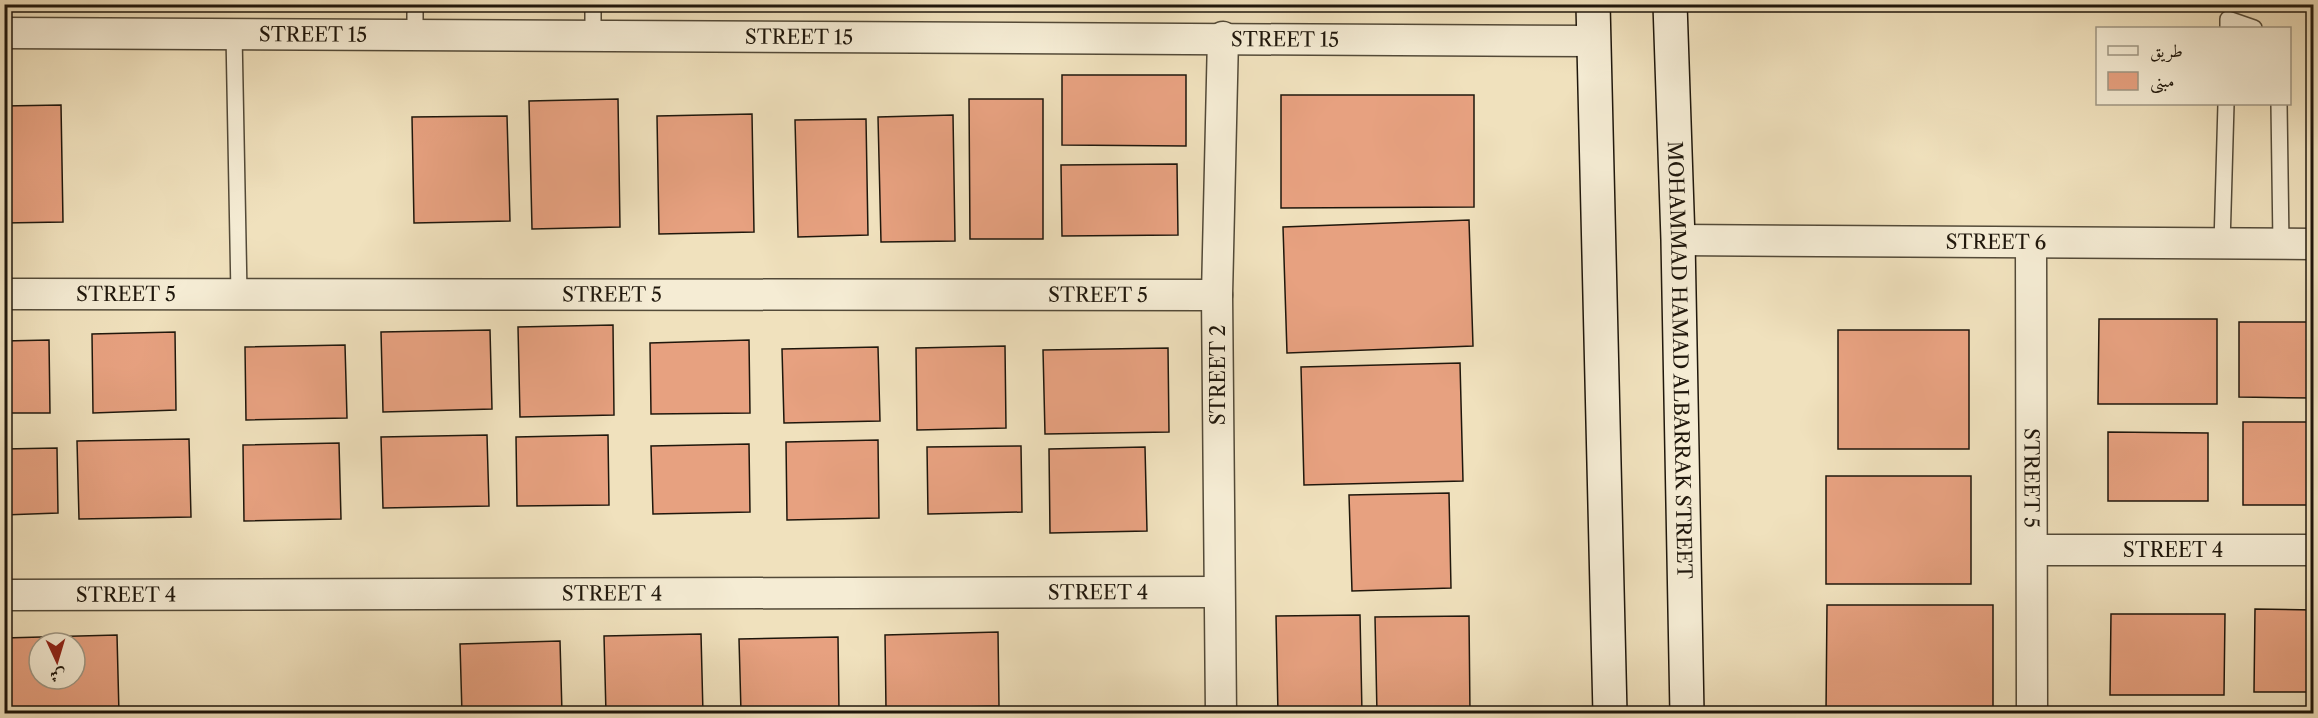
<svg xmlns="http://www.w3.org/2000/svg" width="2318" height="718" font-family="'Libre Caslon Text',Amiri,serif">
<rect width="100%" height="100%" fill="#f0e1bd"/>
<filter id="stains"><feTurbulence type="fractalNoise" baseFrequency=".00333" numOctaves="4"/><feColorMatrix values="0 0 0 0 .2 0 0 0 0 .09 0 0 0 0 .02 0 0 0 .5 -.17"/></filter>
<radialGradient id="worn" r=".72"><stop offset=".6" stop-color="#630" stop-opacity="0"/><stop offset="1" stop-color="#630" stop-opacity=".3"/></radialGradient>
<g fill="#e7a180" stroke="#1f170c" stroke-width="1.5" fill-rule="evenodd">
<path d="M 1062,75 L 1186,75 L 1186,146 L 1062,145 Z"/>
<path d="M 1281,95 L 1474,95 L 1474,207 L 1281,208 Z"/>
<path d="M 618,99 L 620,227 L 532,229 L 529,101 Z"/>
<path d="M 969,99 L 1043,99 L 1043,239 L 970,239 Z"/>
<path d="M 61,105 L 63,222 L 4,223 L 4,106 Z"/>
<path d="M 752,114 L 754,232 L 659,234 L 657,116 Z"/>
<path d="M 953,115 L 955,241 L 881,242 L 878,117 Z"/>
<path d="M 507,116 L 510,221 L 414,223 L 412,117 Z"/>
<path d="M 866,119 L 868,235 L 798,237 L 795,120 Z"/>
<path d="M 1177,164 L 1178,235 L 1062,236 L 1061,165 Z"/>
<path d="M 1469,220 L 1473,346 L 1287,353 L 1283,227 Z"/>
<path d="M 2099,319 L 2217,319 L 2217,404 L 2098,404 Z"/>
<path d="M 2239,322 L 2314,322 L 2314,398 L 2239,397 Z"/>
<path d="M 613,325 L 614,415 L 520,417 L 518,327 Z"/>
<path d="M 490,330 L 492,409 L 383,412 L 381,332 Z"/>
<rect x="1838" y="330" width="131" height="119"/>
<path d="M 175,332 L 176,410 L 93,413 L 92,334 Z"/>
<path d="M 49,340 L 50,413 L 4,413 L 4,341 Z"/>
<path d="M 749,340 L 750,413 L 651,414 L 650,343 Z"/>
<path d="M 345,345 L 347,418 L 246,420 L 245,347 Z"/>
<path d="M 1005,346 L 1006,428 L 917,430 L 916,348 Z"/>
<path d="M 878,347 L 880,421 L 784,423 L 782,349 Z"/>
<path d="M 1168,348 L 1169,432 L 1045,434 L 1043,350 Z"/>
<path d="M 1460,363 L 1463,481 L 1304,485 L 1301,367 Z"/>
<rect x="2243" y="422" width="71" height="83"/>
<path d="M 2108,432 L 2208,433 L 2208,501 L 2108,501 Z"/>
<path d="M 487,435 L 489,506 L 383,508 L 381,437 Z"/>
<path d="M 608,435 L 609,505 L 517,506 L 516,437 Z"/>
<path d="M 189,439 L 191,517 L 79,519 L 77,441 Z"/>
<path d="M 878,440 L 879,518 L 787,520 L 786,442 Z"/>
<path d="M 339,443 L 341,519 L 244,521 L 243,445 Z"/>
<path d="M 749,444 L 750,512 L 653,514 L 651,446 Z"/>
<path d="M 1021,446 L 1022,512 L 928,514 L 927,447 Z"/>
<path d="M 1145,447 L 1147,531 L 1050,533 L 1049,449 Z"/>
<path d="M 57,448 L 58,513 L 4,515 L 4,449 Z"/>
<rect x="1826" y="476" width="145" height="108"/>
<path d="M 1449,493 L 1451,588 L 1352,591 L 1349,495 Z"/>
<path d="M 1827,605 L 1993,605 L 1993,713 L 1826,712 Z"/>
<path d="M 2255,609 L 2314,610 L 2314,692 L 2254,692 Z"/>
<path d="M 2111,614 L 2225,614 L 2224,695 L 2110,695 Z"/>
<path d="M 1360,615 L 1362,714 L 1278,714 L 1276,616 Z"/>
<path d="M 1469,616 L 1470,714 L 1377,714 L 1375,617 Z"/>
<path d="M 998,632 L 999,706 L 886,709 L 885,635 Z"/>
<path d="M 701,634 L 703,714 L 606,714 L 604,636 Z"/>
<path d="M 117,635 L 119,714 L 4,714 L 4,638 ZM 39,643 L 75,643 L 75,679 L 39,679 Z"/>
<path d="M 838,637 L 839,711 L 741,712 L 739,639 Z"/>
<path d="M 560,641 L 562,713 L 462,714 L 460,644 Z"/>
</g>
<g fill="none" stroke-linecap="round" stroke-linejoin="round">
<g stroke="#534a38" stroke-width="18">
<g id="lane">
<path d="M 2228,28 L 2228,19 L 2254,28"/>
<path d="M 234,34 L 239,294"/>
<path d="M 415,34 L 415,4"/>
<path d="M 593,35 L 593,4"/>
<path d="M 2279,104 L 2281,244"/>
<path d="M 2222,244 L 2226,104"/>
</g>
</g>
<g stroke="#534a38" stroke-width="33">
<g id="street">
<path id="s1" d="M 4,33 L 1594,41"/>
<path id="s2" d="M 1678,240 L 2314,244"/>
<path id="s3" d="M 2031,244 L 2032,714"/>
<path id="s4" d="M 4,294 L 1217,295"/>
<path id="s5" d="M 2033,550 L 2314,550"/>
<path id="s6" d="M 4,595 L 1218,592"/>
<path d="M 1221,714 L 1217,295 L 1223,37"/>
</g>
</g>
<g stroke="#1f170c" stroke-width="36">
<g id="secondary">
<path d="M 1593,4 L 1610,714"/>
<path id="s7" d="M 1670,4 L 1678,240 L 1687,714"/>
</g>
</g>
<use href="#lane" stroke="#f5ecd4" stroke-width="15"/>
<use href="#street" stroke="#f5ecd4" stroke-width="30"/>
<use href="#secondary" stroke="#f5ecd4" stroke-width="33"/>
</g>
<g text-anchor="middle" stroke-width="6" stroke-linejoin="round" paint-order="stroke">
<g font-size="20" fill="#1f170c" stroke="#f5ecd4">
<text dy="7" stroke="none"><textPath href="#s1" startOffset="309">STREET 15</textPath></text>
<text dy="7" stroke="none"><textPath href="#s1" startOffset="795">STREET 15</textPath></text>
<text dy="7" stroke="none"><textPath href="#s1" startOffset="1281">STREET 15</textPath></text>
<text dy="7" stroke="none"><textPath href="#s2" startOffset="318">STREET 6</textPath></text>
<text dy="7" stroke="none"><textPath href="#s4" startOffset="122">STREET 5</textPath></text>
<text dy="7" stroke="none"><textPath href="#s4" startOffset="608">STREET 5</textPath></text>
<text dy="7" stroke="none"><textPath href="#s4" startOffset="1094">STREET 5</textPath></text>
<text dy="7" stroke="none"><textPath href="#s7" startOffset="356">MOHAMMAD HAMAD ALBARRAK STREET</textPath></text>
<text transform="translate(1218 375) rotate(-90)" y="7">STREET 2</text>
<text dy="7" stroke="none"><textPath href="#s3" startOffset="234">STREET 5</textPath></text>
<text dy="7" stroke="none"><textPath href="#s5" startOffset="140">STREET 4</textPath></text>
<text dy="7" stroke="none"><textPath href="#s6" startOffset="608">STREET 4</textPath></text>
<text dy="7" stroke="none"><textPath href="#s6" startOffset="1094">STREET 4</textPath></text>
<text dy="7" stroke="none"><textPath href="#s6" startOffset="122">STREET 4</textPath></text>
</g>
</g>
<rect width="2318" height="718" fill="none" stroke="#f0e1bd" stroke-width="24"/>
<rect x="6" y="6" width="2306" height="706" fill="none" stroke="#1f170c" stroke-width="3"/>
<rect x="12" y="12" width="2294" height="694" fill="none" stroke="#1f170c" stroke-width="1.5"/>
<rect x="2096" y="27" width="195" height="78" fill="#f5ecd4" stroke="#9f9784" stroke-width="1.5"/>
<rect x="2108" y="46" width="30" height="9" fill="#f5ecd4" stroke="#9f9784" stroke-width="1.5"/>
<text x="2150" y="57" font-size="18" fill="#1f170c">طريق</text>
<rect x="2108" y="72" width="30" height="18" fill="#e7a180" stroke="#9f9784" stroke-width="1.5"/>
<text x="2150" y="87" font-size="18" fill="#1f170c">مبنى</text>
<g transform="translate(57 661) rotate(176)"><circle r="28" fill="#f5ecd4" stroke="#9f9784" stroke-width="1.5"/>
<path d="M0-4.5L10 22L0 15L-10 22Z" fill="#8f2418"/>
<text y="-9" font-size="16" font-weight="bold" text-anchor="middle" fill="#1f170c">ش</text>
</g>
<rect width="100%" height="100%" filter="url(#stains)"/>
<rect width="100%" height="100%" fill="url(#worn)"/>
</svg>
